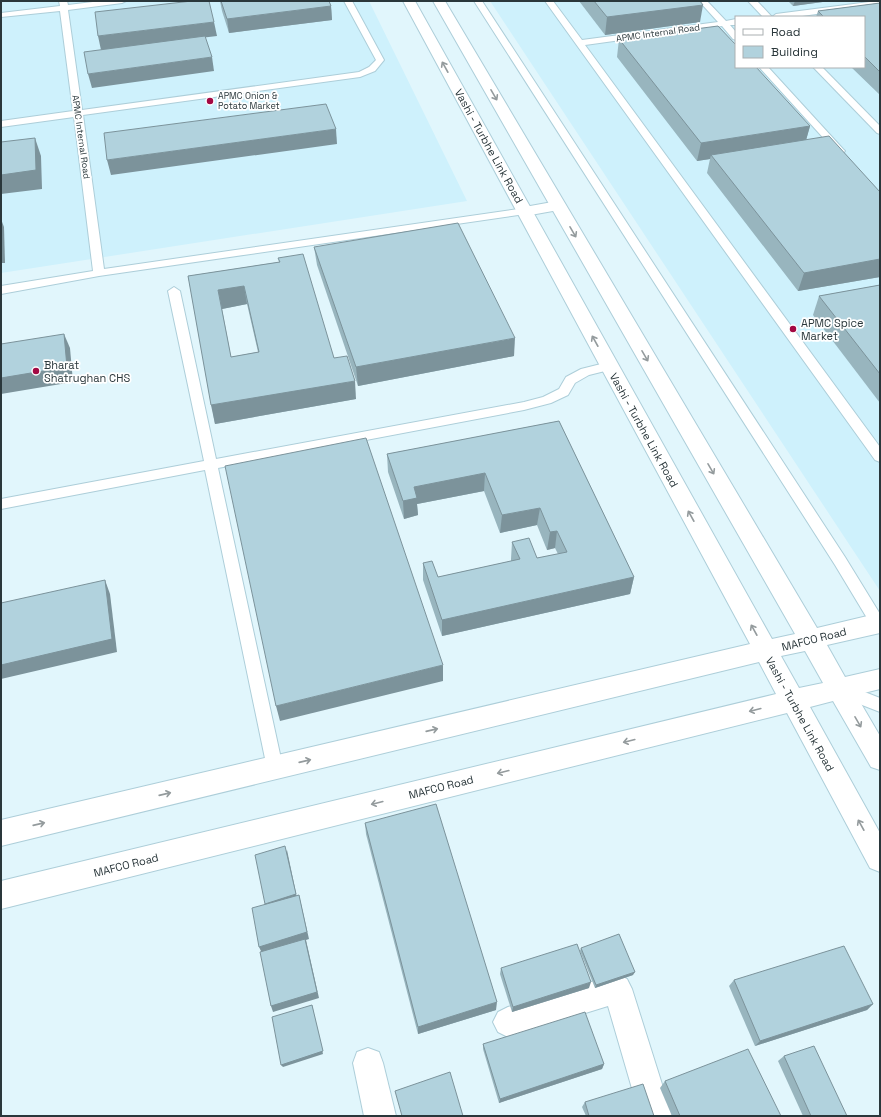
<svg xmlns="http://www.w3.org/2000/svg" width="881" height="1117" font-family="'Space Grotesk',sans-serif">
<rect width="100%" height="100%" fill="#e1f6fc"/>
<g fill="#cef1fc" fill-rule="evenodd">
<path d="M 1,1 L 369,1 L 467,201 L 1,273 Z"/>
<path d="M 490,1 L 880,1 L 880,591 ZM 736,17 L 864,17 L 864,67 L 736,67 Z"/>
</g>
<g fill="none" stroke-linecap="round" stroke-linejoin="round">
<g stroke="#adced9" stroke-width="2">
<g id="lane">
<path d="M 59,1 L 67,1 L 68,5 L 101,1 L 126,1 L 122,3 L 68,10 L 82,110 L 359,72 L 369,67 L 376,60 L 344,1 L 352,1 L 384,60 L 375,71 L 360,77 L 83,115 L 104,269 L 525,208 L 530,211 L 525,214 L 99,276 L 1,294 L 1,286 L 93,271 L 74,117 L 1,127 L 1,121 L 73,111 L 60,11 L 1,17 L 1,13 L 60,6 Z"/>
<path d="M 474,1 L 482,1 L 845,557 L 880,614 L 880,629 L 873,628 L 835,565 Z"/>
<path d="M 545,1 L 553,1 L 582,40 L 718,22 L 699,1 L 707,1 L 726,21 L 736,19 L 736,25 L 730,25 L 736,32 L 736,40 L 733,39 L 722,26 L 585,45 L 880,447 L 880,462 L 875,460 Z"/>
<path d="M 748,1 L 757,1 L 772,17 L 776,14 L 877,1 L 880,1 L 880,5 L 795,17 L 763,17 Z"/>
<path d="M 759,67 L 768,67 L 843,149 L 845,151 L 843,153 L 837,153 Z"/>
<path d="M 813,67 L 822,67 L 880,126 L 880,134 L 877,133 Z"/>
<path d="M 174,287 L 180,291 L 216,459 L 524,402 L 543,397 L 559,389 L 566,377 L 581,369 L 609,362 L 615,366 L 613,369 L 589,375 L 575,383 L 568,395 L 551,403 L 524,410 L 218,468 L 283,768 L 281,773 L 275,775 L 269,773 L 267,768 L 205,470 L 1,509 L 1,499 L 204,461 L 168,291 Z"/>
<path d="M 839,682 L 880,698 L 880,712 L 834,694 L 831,689 L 834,684 Z"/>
</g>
</g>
<g stroke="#adced9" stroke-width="2">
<g id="street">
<path d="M 558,201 L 564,203 L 566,206 L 564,209 L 525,216 L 519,214 L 517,211 L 519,208 Z"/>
<path d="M 617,974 L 627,979 L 632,989 L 672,1116 L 640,1116 L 608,1006 L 508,1037 L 498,1032 L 493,1022 L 498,1012 L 508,1007 Z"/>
<path d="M 368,1048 L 379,1052 L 383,1063 L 396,1116 L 364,1116 L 353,1063 L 357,1052 Z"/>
</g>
</g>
<g stroke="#adced9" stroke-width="2">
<path id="secondary" d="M 403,1 L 415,1 L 772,639 L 795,634 L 433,1 L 445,1 L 817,628 L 880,613 L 880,633 L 827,645 L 845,677 L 880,669 L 880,689 L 856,695 L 880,736 L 880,770 L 871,767 L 833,701 L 810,707 L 880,833 L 880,872 L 870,868 L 787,713 L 1,909 L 1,881 L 776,694 L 759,662 L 1,846 L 1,820 L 750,644 ZM 805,651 L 823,683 L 799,688 L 781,656 Z"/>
</g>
<use href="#lane" fill="#fff" fill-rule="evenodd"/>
<use href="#street" fill="#fff" fill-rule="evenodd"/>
<use href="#secondary" fill="#fff" fill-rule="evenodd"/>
</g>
<g fill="#98b5be" fill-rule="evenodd">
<path d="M 220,1 L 329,1 L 331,6 L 332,20 L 229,33 L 222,11 Z"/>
<path d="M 579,1 L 700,1 L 700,22 L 605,35 Z"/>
<path d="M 788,1 L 830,1 L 793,6 Z"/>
<path d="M 880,3 L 880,95 L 851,67 L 864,67 L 864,17 L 816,17 L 818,11 Z"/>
<path d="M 619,39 L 810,126 L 806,140 L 880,192 L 880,277 L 798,291 L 707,173 L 710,159 L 697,161 L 617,57 Z"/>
<path d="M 314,247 L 514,356 L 358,386 L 317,265 Z"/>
<path d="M 278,258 L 356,399 L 215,424 L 188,276 L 279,262 ZM 247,304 L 258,352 L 231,357 L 222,309 Z"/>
<path d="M 880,285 L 880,403 L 813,315 L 819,296 Z"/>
<path d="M 559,421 L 634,577 L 630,594 L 442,636 L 423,580 L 423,563 L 438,577 L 511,561 L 511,559 L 512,542 L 537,558 L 558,554 L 555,548 L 547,550 L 537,525 L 500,533 L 484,491 L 417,504 L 418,515 L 404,519 L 388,472 L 387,454 Z"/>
<path d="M 365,823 L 496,1010 L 418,1034 L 366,834 Z"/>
<path d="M 581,948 L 633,975 L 595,988 L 580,951 Z"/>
<path d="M 501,968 L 589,988 L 512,1012 L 500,974 Z"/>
<path d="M 734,980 L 873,1004 L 867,1010 L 755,1046 L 729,986 Z"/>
<path d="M 483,1044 L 604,1064 L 602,1069 L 499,1103 L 483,1049 Z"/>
<path d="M 784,1056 L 847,1116 L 803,1116 L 778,1061 Z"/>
<path d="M 665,1081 L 781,1116 L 672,1116 L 660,1088 Z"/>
<path d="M 585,1102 L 654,1116 L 586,1116 L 582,1107 Z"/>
</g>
<g fill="#7c939b">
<path d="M 795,1 L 830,1 L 793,6 Z"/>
<path d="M 703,5 L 700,22 L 605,35 L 607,17 Z"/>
<path d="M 331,6 L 332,20 L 229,33 L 227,19 Z"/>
<path d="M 214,22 L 217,36 L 101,50 L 98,36 Z"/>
<path d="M 212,57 L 214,71 L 92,88 L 88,74 Z"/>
<path d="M 810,126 L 805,144 L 711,155 L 710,159 L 697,161 L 701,143 Z"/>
<path d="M 336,129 L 337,144 L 111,175 L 107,160 Z"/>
<path d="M 35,138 L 41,156 L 42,189 L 1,194 L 1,175 Z"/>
<path d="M 1,219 L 4,227 L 5,263 L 1,263 Z"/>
<path d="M 880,259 L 880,277 L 798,291 L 804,273 Z"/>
<path d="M 244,286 L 247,304 L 222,309 L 218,290 Z"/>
<path d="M 64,334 L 70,348 L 73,382 L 1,394 L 1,378 Z"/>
<path d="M 515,338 L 514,356 L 358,386 L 356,367 Z"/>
<path d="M 355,381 L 356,399 L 215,424 L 211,405 Z"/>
<path d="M 485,473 L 484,491 L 417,504 L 418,515 L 404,519 L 403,501 L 414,487 Z"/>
<path d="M 540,508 L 537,525 L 500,533 L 502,515 Z"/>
<path d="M 557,531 L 555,548 L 547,550 L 550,532 Z"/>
<path d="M 634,577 L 630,594 L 442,636 L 442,620 Z"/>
<path d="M 105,580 L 110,594 L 117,652 L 1,679 L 1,665 Z"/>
<path d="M 443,665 L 443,681 L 280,721 L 276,706 Z"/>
<path d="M 287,850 L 297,898 L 266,908 L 265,904 Z"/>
<path d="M 299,895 L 309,939 L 306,940 L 319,998 L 273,1012 L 271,1006 L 262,953 L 259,947 Z"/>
<path d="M 635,972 L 633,975 L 595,988 L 596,985 Z"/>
<path d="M 591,982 L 589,988 L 512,1012 L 513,1007 Z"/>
<path d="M 497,1002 L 496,1010 L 418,1034 L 418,1027 Z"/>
<path d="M 873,1004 L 867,1010 L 755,1046 L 760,1041 Z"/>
<path d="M 312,1005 L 323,1054 L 283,1067 L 281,1065 Z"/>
<path d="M 604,1064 L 602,1069 L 499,1103 L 500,1099 Z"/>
</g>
<g fill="#b1d2dd" stroke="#7c939b" fill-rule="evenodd">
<path d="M 192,1 L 209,1 L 214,22 L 98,36 L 95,12 Z"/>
<path d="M 221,1 L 329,1 L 331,6 L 227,19 Z"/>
<path d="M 594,1 L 700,1 L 703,5 L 607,17 Z"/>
<path d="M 880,3 L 880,72 L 864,56 L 864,17 L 824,17 L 818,11 Z"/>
<path d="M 718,26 L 736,45 L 736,67 L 756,67 L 810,126 L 701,143 L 619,39 Z"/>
<path d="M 205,36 L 212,57 L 88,74 L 84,52 Z"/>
<path d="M 326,104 L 336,129 L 107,160 L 104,133 Z"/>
<path d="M 829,136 L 880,192 L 880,259 L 804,273 L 711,155 Z"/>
<path d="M 35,138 L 36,170 L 1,175 L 1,142 Z"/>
<path d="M 458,223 L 515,338 L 356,367 L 314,247 Z"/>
<path d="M 303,254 L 334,358 L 347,356 L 355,381 L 211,405 L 188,276 L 280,262 L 278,258 ZM 244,286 L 259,352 L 231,357 L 218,290 Z"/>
<path d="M 880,285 L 880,374 L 819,296 Z"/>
<path d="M 64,334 L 67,367 L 1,378 L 1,344 Z"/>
<path d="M 559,421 L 634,577 L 442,620 L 423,563 L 432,561 L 438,577 L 520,559 L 512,542 L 529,538 L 537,558 L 567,552 L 557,531 L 550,532 L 540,508 L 502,515 L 485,473 L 414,487 L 417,498 L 403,501 L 387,454 Z"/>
<path d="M 366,438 L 443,665 L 276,706 L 225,466 Z"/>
<path d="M 105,580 L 112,639 L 1,665 L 1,603 Z"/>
<path d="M 436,804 L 497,1002 L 418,1027 L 365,823 Z"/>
<path d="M 285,846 L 296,894 L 265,904 L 255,855 Z"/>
<path d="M 299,895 L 307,932 L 259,947 L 252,908 Z"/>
<path d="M 619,934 L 635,972 L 596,985 L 581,948 Z"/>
<path d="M 305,939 L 317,992 L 271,1006 L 260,952 Z"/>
<path d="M 577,944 L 591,982 L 513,1007 L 501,968 Z"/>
<path d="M 844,946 L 873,1004 L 760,1041 L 734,980 Z"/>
<path d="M 312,1005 L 323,1051 L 281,1065 L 272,1017 Z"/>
<path d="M 585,1012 L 604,1064 L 500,1099 L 483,1044 Z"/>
<path d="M 814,1046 L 847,1116 L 811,1116 L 784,1056 Z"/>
<path d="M 748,1049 L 781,1116 L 680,1116 L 665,1081 Z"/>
<path d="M 450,1072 L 463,1116 L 402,1116 L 395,1091 Z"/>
<path d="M 643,1084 L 654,1116 L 589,1116 L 585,1102 Z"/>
</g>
<defs><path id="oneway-shaft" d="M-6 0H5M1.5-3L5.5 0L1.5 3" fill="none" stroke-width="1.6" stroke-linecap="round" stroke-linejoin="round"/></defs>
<g stroke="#949b9d">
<use href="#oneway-shaft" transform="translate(445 67) rotate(-119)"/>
<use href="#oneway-shaft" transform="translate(494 95) rotate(60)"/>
<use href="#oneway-shaft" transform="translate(573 232) rotate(60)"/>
<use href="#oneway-shaft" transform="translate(595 341) rotate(-119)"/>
<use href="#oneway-shaft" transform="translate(645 356) rotate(60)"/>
<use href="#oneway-shaft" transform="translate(711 469) rotate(60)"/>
<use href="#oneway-shaft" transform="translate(691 516) rotate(-119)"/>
<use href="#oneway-shaft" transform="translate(754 630) rotate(-119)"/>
<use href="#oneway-shaft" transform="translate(755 710) rotate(166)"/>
<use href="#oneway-shaft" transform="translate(858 722) rotate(60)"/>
<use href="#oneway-shaft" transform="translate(432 730) rotate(-13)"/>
<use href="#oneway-shaft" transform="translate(629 741) rotate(166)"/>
<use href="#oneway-shaft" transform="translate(305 761) rotate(-13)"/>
<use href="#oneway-shaft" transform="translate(503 772) rotate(166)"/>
<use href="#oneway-shaft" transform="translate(165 794) rotate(-13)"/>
<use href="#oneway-shaft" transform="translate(377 803) rotate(166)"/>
<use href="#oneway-shaft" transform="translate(39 824) rotate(-13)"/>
<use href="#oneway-shaft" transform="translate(861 825) rotate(-119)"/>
</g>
<g fill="#a30842" stroke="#fff" stroke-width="1.5">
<circle cx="210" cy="101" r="4"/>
<circle cx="793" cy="329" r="4"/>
<circle cx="36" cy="371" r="4"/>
</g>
<g text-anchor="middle" stroke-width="3.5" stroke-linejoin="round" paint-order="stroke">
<g font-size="9" fill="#2a373b" stroke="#fff">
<text transform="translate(658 33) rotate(-8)" y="3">APMC Internal Road</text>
<text transform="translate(81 137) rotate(82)" y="3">APMC Internal Road</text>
</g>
<g font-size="9" fill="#2a373b" stroke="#fff" text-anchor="start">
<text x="218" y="99">APMC Onion &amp;<tspan x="218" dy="10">Potato Market</tspan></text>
</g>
<g font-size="11" fill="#2a373b" stroke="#fff">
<text transform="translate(489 146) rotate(61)" y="4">Vashi - Turbhe Link Road</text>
<text transform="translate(644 430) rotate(61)" y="4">Vashi - Turbhe Link Road</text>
<text transform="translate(814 639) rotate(-14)" y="4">MAFCO Road</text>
<text transform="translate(800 714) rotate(61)" y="4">Vashi - Turbhe Link Road</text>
<text transform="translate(441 787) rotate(-14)" y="4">MAFCO Road</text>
<text transform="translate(126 865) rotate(-14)" y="4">MAFCO Road</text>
</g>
<g font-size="11" fill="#2a373b" stroke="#fff" text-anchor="start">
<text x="801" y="327">APMC Spice<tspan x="801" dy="13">Market</tspan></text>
<text x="44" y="369">Bharat<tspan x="44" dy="13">Shatrughan CHS</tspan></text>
</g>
</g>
<rect width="881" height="1117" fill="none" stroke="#2a373b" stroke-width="4"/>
<rect x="735" y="16" width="130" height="52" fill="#ffffff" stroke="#aaafb1"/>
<rect x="743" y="29" width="20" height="6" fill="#ffffff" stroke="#aaafb1"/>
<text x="771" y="36" font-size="12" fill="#2a373b">Road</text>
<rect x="743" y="46" width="20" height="12" fill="#b1d2dd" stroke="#aaafb1"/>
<text x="771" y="56" font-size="12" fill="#2a373b">Building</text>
</svg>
